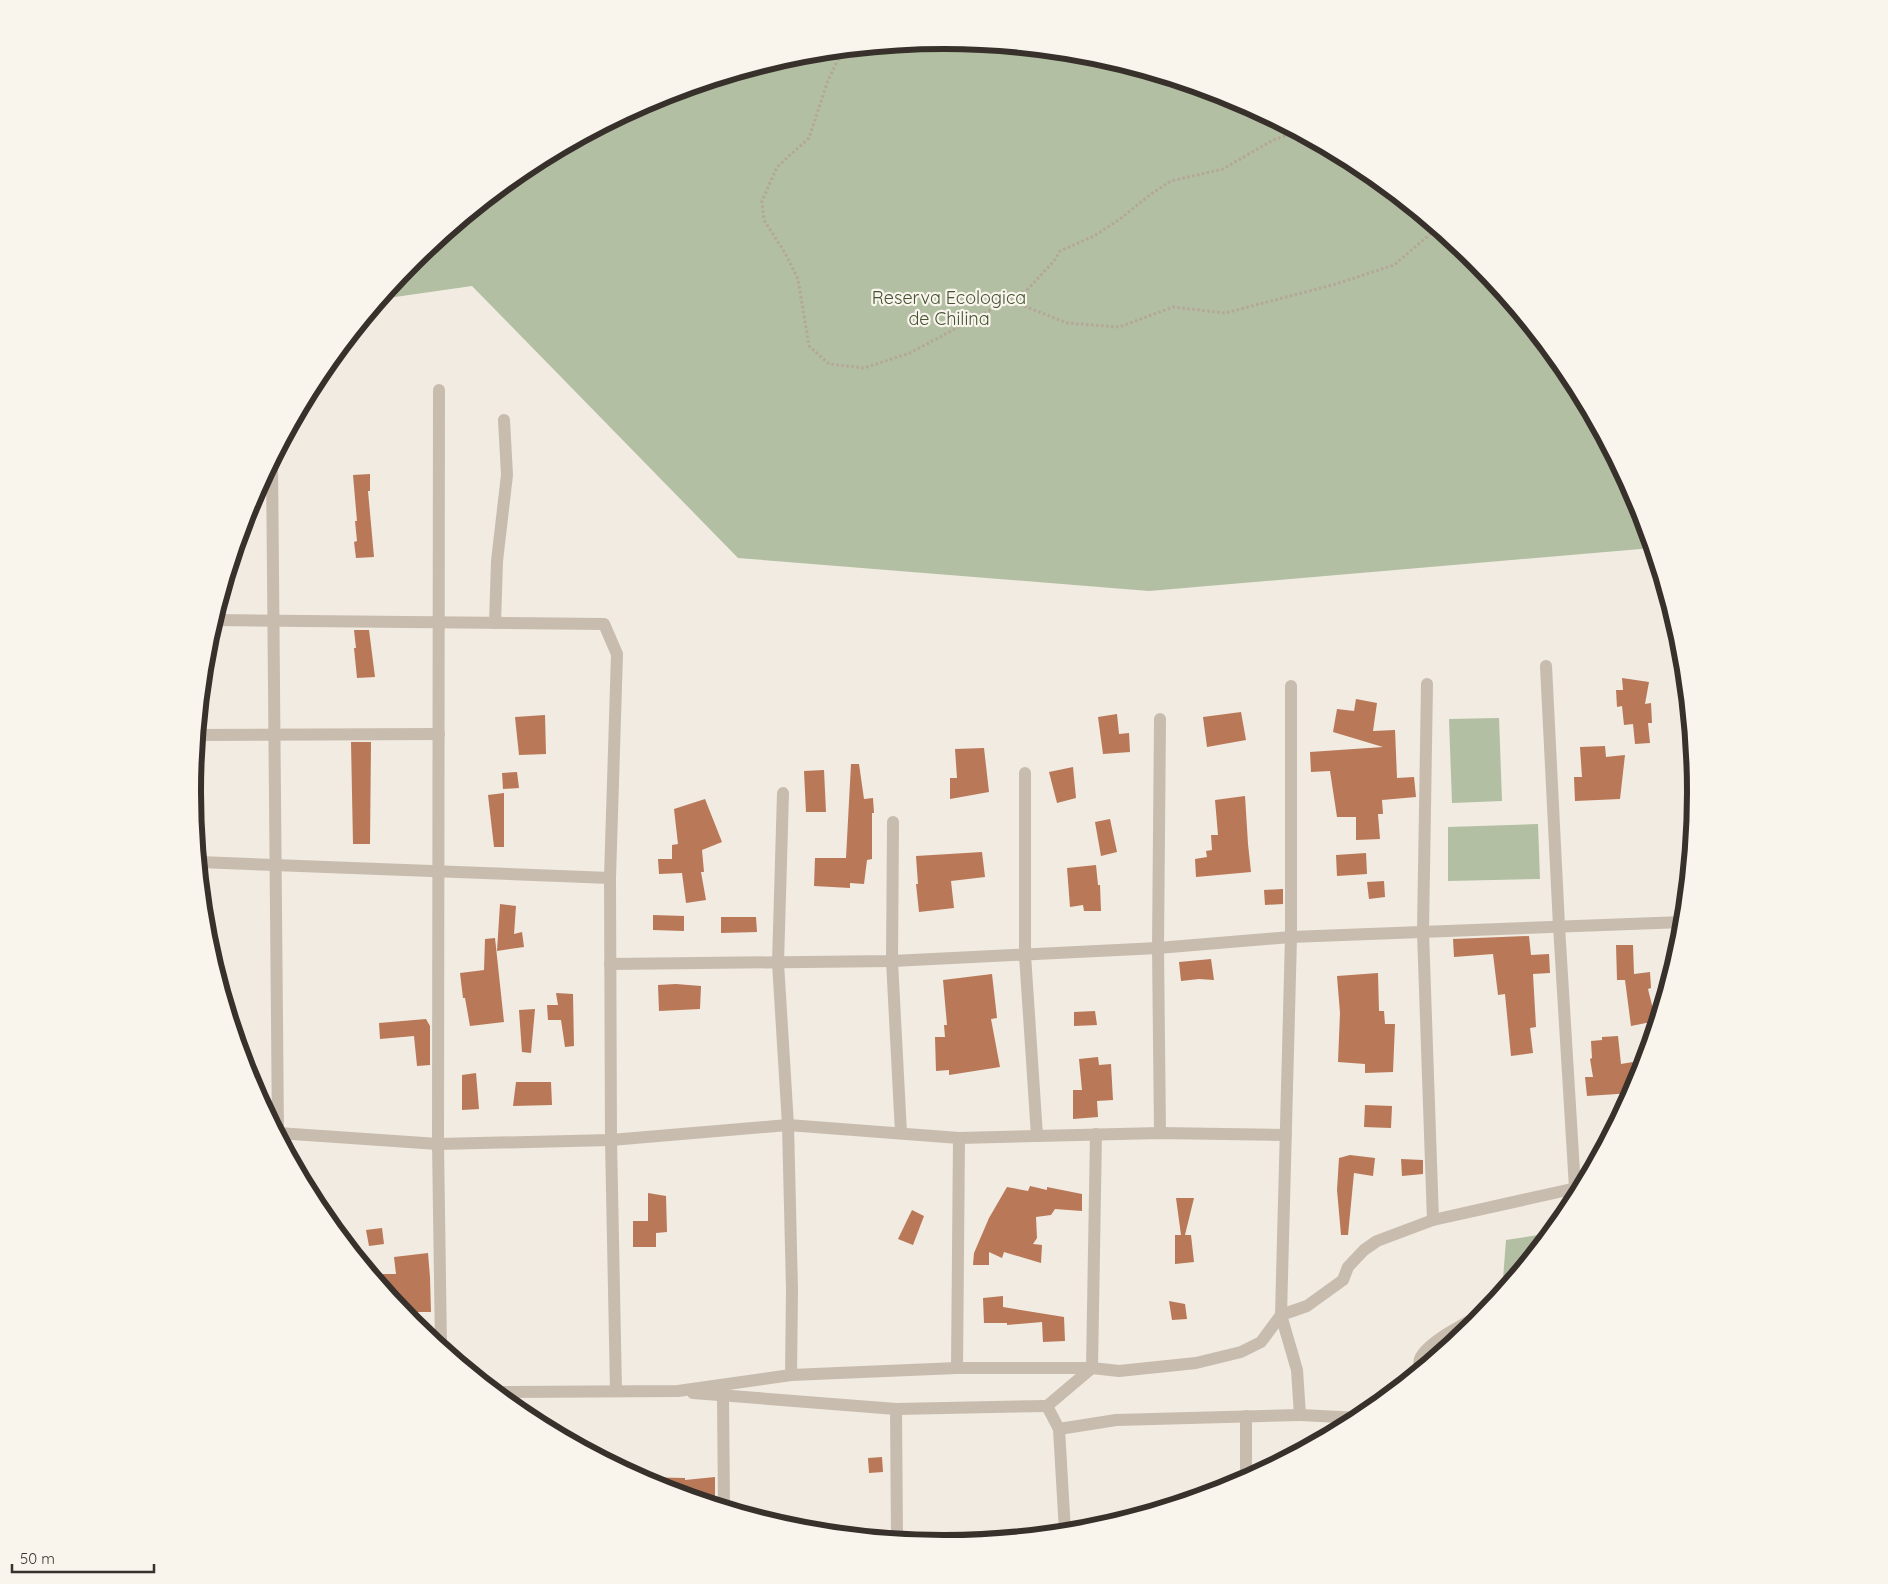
<svg xmlns="http://www.w3.org/2000/svg" width="1888" height="1584" font-family="Quicksand,sans-serif">
<rect width="100%" height="100%" fill="#f1ebe1"/>
<g fill="#b2bfa2">
<path d="M 944,40 L 1091,55 L 1232,97 L 1362,167 L 1476,260 L 1569,374 L 1639,504 L 1652,548 L 1149,591 L 738,558 L 472,286 L 381,299 L 412,260 L 526,167 L 656,97 L 798,54 Z"/>
<path d="M 1499,718 L 1502,801 L 1452,803 L 1449,719 Z"/>
<path d="M 1538,824 L 1540,879 L 1448,881 L 1448,827 Z"/>
<path d="M 1551,1233 L 1502,1292 L 1506,1240 Z"/>
</g>
<g fill="#b97857">
<path d="M 370,474 L 370,491 L 368,491 L 374,557 L 356,558 L 354,542 L 357,541 L 355,521 L 357,521 L 353,475 Z"/>
<path d="M 354,630 L 369,630 L 375,677 L 357,678 L 354,648 L 356,648 Z"/>
<path d="M 1622,678 L 1649,682 L 1645,704 L 1651,703 L 1652,723 L 1648,723 L 1650,743 L 1635,744 L 1633,724 L 1624,725 L 1622,706 L 1617,707 L 1616,690 L 1623,690 Z"/>
<path d="M 1356,699 L 1377,703 L 1373,731 L 1395,730 L 1397,778 L 1414,777 L 1416,797 L 1382,800 L 1383,814 L 1378,814 L 1380,839 L 1356,840 L 1356,817 L 1337,817 L 1330,771 L 1311,772 L 1310,752 L 1383,747 L 1333,732 L 1337,709 L 1354,711 Z"/>
<path d="M 1241,712 L 1246,740 L 1207,747 L 1203,717 Z"/>
<path d="M 1117,714 L 1119,734 L 1129,733 L 1130,752 L 1103,754 L 1098,717 Z"/>
<path d="M 545,715 L 546,754 L 519,755 L 515,717 Z"/>
<path d="M 351,742 L 371,742 L 370,844 L 353,844 Z"/>
<path d="M 1605,746 L 1606,757 L 1625,755 L 1620,799 L 1575,801 L 1574,777 L 1582,777 L 1580,747 Z"/>
<path d="M 984,748 L 989,792 L 950,799 L 950,778 L 957,778 L 955,749 Z"/>
<path d="M 851,764 L 859,764 L 864,799 L 873,798 L 874,813 L 872,813 L 872,859 L 867,860 L 864,884 L 850,883 L 850,888 L 814,886 L 815,858 L 846,858 Z"/>
<path d="M 1073,767 L 1076,798 L 1057,803 L 1049,772 Z"/>
<path d="M 824,770 L 826,812 L 806,812 L 804,771 Z"/>
<path d="M 517,772 L 519,788 L 503,789 L 502,773 Z"/>
<path d="M 504,793 L 504,847 L 494,847 L 488,795 Z"/>
<path d="M 1245,796 L 1248,844 L 1251,872 L 1196,877 L 1195,859 L 1207,857 L 1206,851 L 1212,850 L 1211,835 L 1218,835 L 1215,800 Z"/>
<path d="M 705,799 L 722,842 L 702,850 L 704,872 L 701,872 L 706,900 L 686,903 L 682,873 L 659,874 L 658,859 L 672,859 L 672,845 L 678,844 L 674,809 Z"/>
<path d="M 1110,819 L 1117,852 L 1101,856 L 1095,822 Z"/>
<path d="M 982,852 L 985,877 L 951,881 L 954,908 L 919,912 L 916,884 L 918,884 L 916,856 Z"/>
<path d="M 1366,853 L 1367,874 L 1337,876 L 1336,855 Z"/>
<path d="M 1096,865 L 1098,885 L 1100,885 L 1101,911 L 1084,911 L 1083,905 L 1070,907 L 1067,868 Z"/>
<path d="M 1384,881 L 1385,897 L 1369,899 L 1367,882 Z"/>
<path d="M 1283,889 L 1283,904 L 1265,905 L 1264,890 Z"/>
<path d="M 500,904 L 516,906 L 514,934 L 522,932 L 524,947 L 497,951 Z"/>
<path d="M 653,915 L 684,916 L 684,931 L 653,930 Z"/>
<path d="M 721,917 L 756,917 L 757,932 L 721,933 Z"/>
<path d="M 1529,936 L 1531,955 L 1549,954 L 1550,973 L 1533,974 L 1536,1027 L 1530,1028 L 1533,1053 L 1511,1056 L 1505,994 L 1498,995 L 1493,954 L 1454,957 L 1453,939 Z"/>
<path d="M 495,938 L 504,1022 L 470,1026 L 465,998 L 463,998 L 460,973 L 484,970 L 485,939 Z"/>
<path d="M 1616,945 L 1633,945 L 1634,974 L 1650,972 L 1651,988 L 1648,989 L 1656,1021 L 1631,1026 L 1625,980 L 1617,980 Z"/>
<path d="M 1211,959 L 1214,980 L 1199,979 L 1181,981 L 1179,962 Z"/>
<path d="M 1378,973 L 1379,1011 L 1384,1011 L 1385,1024 L 1395,1024 L 1393,1072 L 1365,1073 L 1365,1064 L 1338,1062 L 1340,1013 L 1337,976 Z"/>
<path d="M 992,974 L 997,1018 L 991,1019 L 1000,1067 L 949,1075 L 949,1070 L 936,1071 L 935,1037 L 945,1037 L 944,1025 L 947,1025 L 943,980 Z"/>
<path d="M 676,984 L 701,986 L 700,1009 L 659,1011 L 658,985 Z"/>
<path d="M 556,993 L 573,994 L 574,1046 L 565,1047 L 561,1020 L 548,1020 L 547,1005 L 558,1005 Z"/>
<path d="M 535,1009 L 531,1053 L 522,1052 L 519,1010 Z"/>
<path d="M 1095,1011 L 1097,1025 L 1074,1026 L 1074,1012 Z"/>
<path d="M 426,1019 L 430,1026 L 430,1065 L 417,1066 L 414,1036 L 380,1039 L 379,1023 Z"/>
<path d="M 1618,1036 L 1621,1064 L 1645,1060 L 1639,1080 L 1632,1093 L 1587,1096 L 1585,1077 L 1593,1077 L 1590,1059 L 1592,1058 L 1591,1041 L 1602,1040 L 1602,1037 Z"/>
<path d="M 1098,1057 L 1099,1065 L 1111,1064 L 1113,1100 L 1097,1101 L 1098,1117 L 1073,1119 L 1073,1090 L 1082,1090 L 1079,1059 Z"/>
<path d="M 476,1073 L 479,1109 L 462,1110 L 462,1075 Z"/>
<path d="M 516,1082 L 551,1082 L 552,1105 L 513,1106 Z"/>
<path d="M 1365,1105 L 1392,1106 L 1391,1128 L 1364,1127 Z"/>
<path d="M 1350,1155 L 1375,1158 L 1373,1176 L 1354,1173 L 1348,1235 L 1341,1235 L 1337,1190 L 1339,1158 Z"/>
<path d="M 1401,1159 L 1423,1160 L 1423,1174 L 1402,1176 Z"/>
<path d="M 1030,1186 L 1047,1190 L 1047,1187 L 1082,1194 L 1082,1211 L 1055,1209 L 1051,1215 L 1036,1217 L 1037,1238 L 1033,1244 L 1042,1245 L 1041,1263 L 1004,1252 L 1002,1258 L 989,1252 L 989,1265 L 973,1265 L 974,1253 L 989,1218 L 1007,1187 L 1028,1191 Z"/>
<path d="M 648,1193 L 666,1196 L 667,1232 L 656,1233 L 656,1247 L 633,1247 L 633,1221 L 648,1221 Z"/>
<path d="M 1176,1198 L 1194,1198 L 1185,1235 L 1191,1235 L 1194,1262 L 1175,1264 L 1175,1235 L 1181,1235 Z"/>
<path d="M 912,1210 L 924,1216 L 913,1245 L 898,1239 Z"/>
<path d="M 382,1228 L 384,1244 L 369,1246 L 366,1230 Z"/>
<path d="M 428,1253 L 430,1277 L 431,1312 L 414,1312 L 414,1325 L 371,1274 L 396,1274 L 394,1257 Z"/>
<path d="M 1003,1296 L 1003,1307 L 1064,1317 L 1065,1341 L 1043,1342 L 1042,1322 L 1007,1325 L 1007,1323 L 984,1323 L 983,1298 Z"/>
<path d="M 1169,1301 L 1185,1304 L 1187,1319 L 1172,1320 Z"/>
<path d="M 882,1457 L 883,1472 L 869,1473 L 868,1458 Z"/>
<path d="M 639,1477 L 685,1478 L 685,1480 L 715,1477 L 715,1505 L 656,1487 Z"/>
</g>
<g fill="none" stroke-linecap="round" stroke-linejoin="round">
<g stroke="#b4a798" stroke-width="3" stroke-dasharray="2.5 2.5" stroke-linecap="butt">
<path d="M 844,50 L 840,55 L 827,83 L 809,138 L 777,167 L 762,201 L 764,220 L 785,253 L 798,279 L 809,346 L 829,364 L 864,368 L 910,353 L 1009,300 L 1067,323 L 1119,327 L 1173,307 L 1225,313 L 1336,284 L 1394,265 L 1435,230 L 1439,231"/>
<path d="M 1009,299 L 1026,291 L 1054,261 L 1060,251 L 1094,236 L 1120,219 L 1151,194 L 1171,181 L 1223,169 L 1273,140 L 1297,132"/>
</g>
<g stroke="#c8bcae" stroke-width="12">
<path d="M 439,390 L 438,1144 L 441,1347"/>
<path d="M 272,462 L 278,1134"/>
<path d="M 214,620 L 604,624 L 617,654 L 610,878 L 611,1140 L 616,1390"/>
<path d="M 495,623 L 497,561 L 507,475 L 504,420"/>
<path d="M 1546,666 L 1559,926 L 1575,1188"/>
<path d="M 1685,679 L 1693,827"/>
<path d="M 1427,684 L 1423,932 L 1433,1220"/>
<path d="M 198,735 L 439,734"/>
<path d="M 1025,773 L 1025,955 L 1037,1136"/>
<path d="M 783,793 L 778,963 L 788,1125 L 792,1289 L 791,1375"/>
<path d="M 893,822 L 892,961 L 901,1133"/>
<path d="M 199,862 L 610,878"/>
<path d="M 610,964 L 892,961 L 1158,948 L 1291,937 L 1683,922"/>
<path d="M 278,1133 L 438,1144 L 611,1140 L 788,1125 L 959,1138 L 1160,1133 L 1286,1135"/>
<path d="M 1160,1133 L 1158,948 L 1160,719"/>
<path d="M 1096,1134 L 1092,1368 L 1047,1406 L 1059,1429 L 1116,1420 L 1300,1415 L 1297,1370 L 1281,1315 L 1307,1306 L 1343,1280 L 1348,1267 L 1364,1250 L 1377,1241 L 1433,1220 L 1581,1187"/>
<path d="M 957,1368 L 959,1138"/>
<path d="M 1419,1371 C 1419,1367 1419,1362 1420,1359 C 1426,1343 1468,1321 1484,1314"/>
<path d="M 496,1392 L 678,1391 L 791,1375 L 957,1368 L 1092,1368 L 1119,1371 L 1196,1363 L 1241,1352 L 1261,1342 L 1281,1315 L 1291,937 L 1291,686"/>
<path d="M 693,1393 L 896,1409 L 1047,1406"/>
<path d="M 723,1396 L 724,1507"/>
<path d="M 896,1409 L 897,1539"/>
<path d="M 1300,1415 L 1361,1418"/>
<path d="M 1246,1416 L 1246,1479"/>
<path d="M 1059,1429 L 1065,1532"/>
</g>
</g>
<g text-anchor="middle" stroke-width="4.5" stroke-linejoin="round" paint-order="stroke">
<g font-size="18" fill="#445332" stroke="#f9f5ed">
<text x="949" y="304">Reserva Ecologica<tspan x="949" dy="21">de Chilina</tspan></text>
</g>
</g>
<path d="M0 0H1888V1584H0ZM201 792a743 743 0 1 1 1486 0a743 743 0 1 1-1486 0Z" fill="#f9f5ed" fill-rule="evenodd"/>
<path fill="none" stroke="#37302b" stroke-width="6" d="M201 792a743 743 0 1 1 1486 0a743 743 0 1 1-1486 0Z"/>
<path d="M12 1564v8h142v-8" fill="none" stroke="#37302b" stroke-width="2.5"/>
<text x="20" y="1564" font-size="15" fill="#37302b" stroke="#f9f5ed" stroke-width="4" paint-order="stroke">50 m</text>
</svg>
